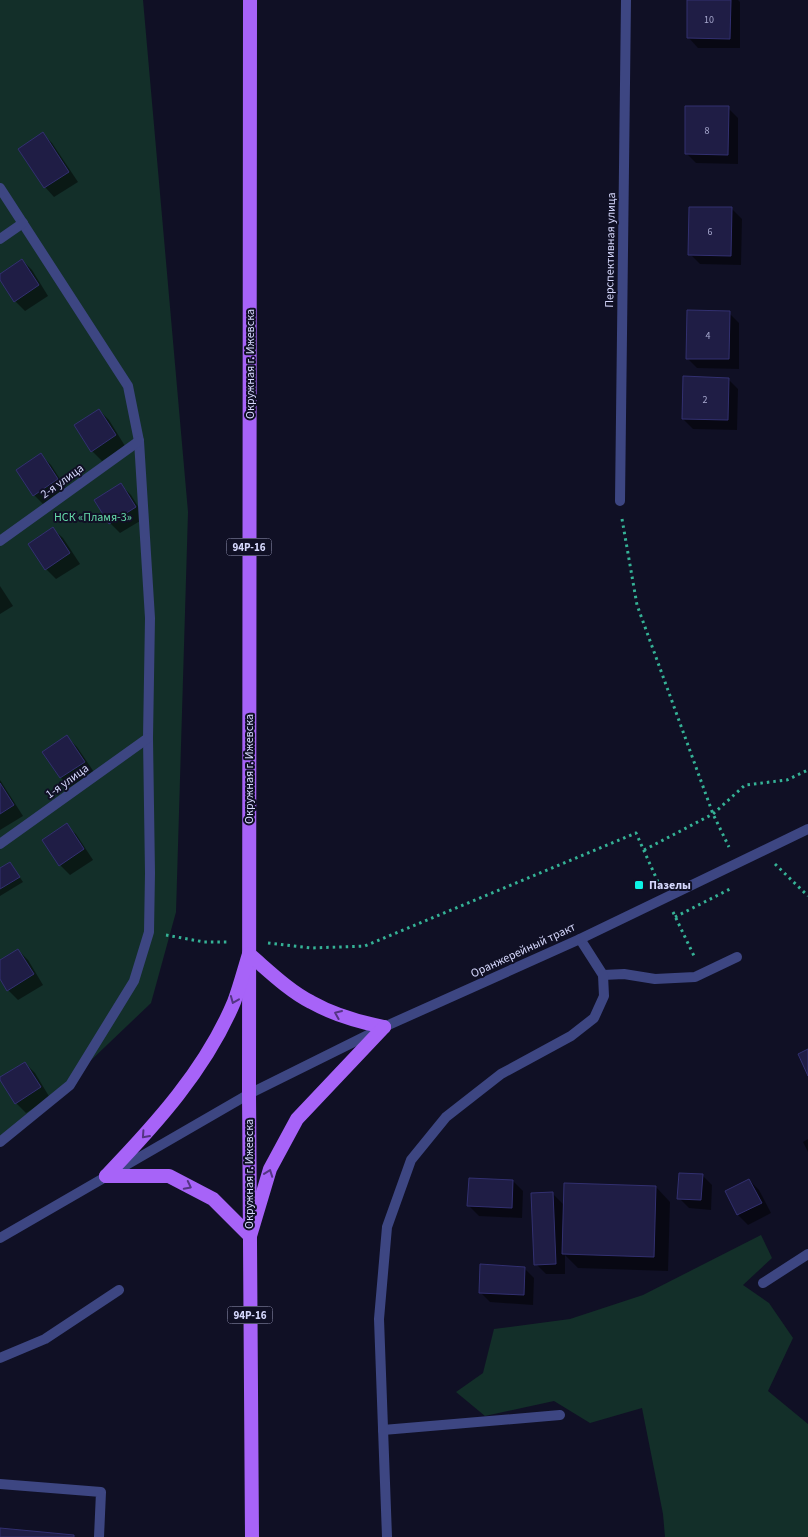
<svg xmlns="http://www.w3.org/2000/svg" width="808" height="1537" font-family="'Source Sans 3',sans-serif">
<rect width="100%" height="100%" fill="#101025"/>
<g fill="#132f29">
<path d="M 0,0 L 143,0 L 188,512 L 176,912 L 151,1003 L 0,1147 Z"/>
<path d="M 761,1235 L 772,1258 L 743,1285 L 769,1303 L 793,1338 L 768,1391 L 808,1424 L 808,1537 L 665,1537 L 663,1514 L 642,1408 L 590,1423 L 554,1401 L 485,1416 L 456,1392 L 483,1373 L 494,1329 L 570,1319 L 643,1295 Z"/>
</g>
<g fill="#0007">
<path d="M 688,0 L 738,0 L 740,2 L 740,48 L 698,48 L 688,37 Z"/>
<path d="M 728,108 L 738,118 L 738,164 L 696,163 L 686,153 Z"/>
<path d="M 43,134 L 52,143 L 78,182 L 54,197 L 45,187 Z"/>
<path d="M 732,209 L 742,219 L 741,265 L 700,264 L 690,254 Z"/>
<path d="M 22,260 L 32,270 L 48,296 L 25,311 L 15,301 L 0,278 L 0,275 Z"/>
<path d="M 729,313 L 739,323 L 739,369 L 697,368 L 687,358 Z"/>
<path d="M 728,379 L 738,389 L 737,430 L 693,429 L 683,419 Z"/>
<path d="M 99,410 L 109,420 L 125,446 L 102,461 L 92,451 Z"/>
<path d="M 41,455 L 51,465 L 67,490 L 44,505 L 34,495 Z"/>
<path d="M 121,485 L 131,495 L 145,518 L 120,533 L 110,523 Z"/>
<path d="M 53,529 L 63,538 L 80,564 L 56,579 L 46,569 L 30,544 Z"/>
<path d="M 0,586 L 13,606 L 0,614 Z"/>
<path d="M 67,737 L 77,747 L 94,772 L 70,787 L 61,778 Z"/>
<path d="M 0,780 L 23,816 L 0,830 Z"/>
<path d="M 66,825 L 76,834 L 93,860 L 70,875 L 60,865 Z"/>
<path d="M 10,863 L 23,882 L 0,896 L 0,870 Z"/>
<path d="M 18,950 L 28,960 L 43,985 L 18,1000 L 8,990 L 0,977 L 0,961 Z"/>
<path d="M 25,1063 L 35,1073 L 50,1098 L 26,1113 L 16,1103 Z"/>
<path d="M 808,1139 L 808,1152 L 803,1142 Z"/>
<path d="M 702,1175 L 712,1185 L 711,1210 L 689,1208 L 679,1198 Z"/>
<path d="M 749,1180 L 759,1190 L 771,1213 L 748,1225 L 738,1215 L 726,1191 Z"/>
<path d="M 513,1181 L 523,1191 L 522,1218 L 479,1216 L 469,1206 Z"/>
<path d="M 656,1187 L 670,1202 L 668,1271 L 578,1268 L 565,1255 L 565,1274 L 546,1274 L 536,1264 L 552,1193 L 565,1206 Z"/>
<path d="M 524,1268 L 534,1278 L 533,1305 L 490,1302 L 480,1292 Z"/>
</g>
<g fill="#1f1d45" stroke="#323070">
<path d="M 687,0 L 731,0 L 730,39 L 687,38 Z"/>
<path d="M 685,106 L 729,106 L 728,155 L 685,154 Z"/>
<path d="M 43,132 L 69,172 L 44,188 L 18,149 Z"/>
<path d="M 689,207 L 732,207 L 731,256 L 688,255 Z"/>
<path d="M 22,259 L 39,285 L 14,302 L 0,280 L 0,274 Z"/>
<path d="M 687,310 L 730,311 L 729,359 L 686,359 Z"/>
<path d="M 683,376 L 729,378 L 728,420 L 682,419 Z"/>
<path d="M 99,409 L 116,435 L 91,452 L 74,425 Z"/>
<path d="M 41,453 L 58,479 L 33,496 L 16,470 Z"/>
<path d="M 121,483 L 136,507 L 109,524 L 94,500 Z"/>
<path d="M 53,527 L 70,553 L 45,570 L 28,544 Z"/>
<path d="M 67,735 L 85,762 L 60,778 L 42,752 Z"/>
<path d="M 0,783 L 14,805 L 0,814 Z"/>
<path d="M 67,823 L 84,849 L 59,866 L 42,840 Z"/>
<path d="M 10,862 L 20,877 L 0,889 L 0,868 Z"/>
<path d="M 18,949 L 34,974 L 7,991 L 0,979 L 0,960 Z"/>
<path d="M 808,1049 L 808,1076 L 798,1054 Z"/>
<path d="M 25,1062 L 41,1087 L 15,1104 L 0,1080 L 0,1077 Z"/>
<path d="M 679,1173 L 703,1174 L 701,1200 L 677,1199 Z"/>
<path d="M 469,1178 L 513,1180 L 512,1208 L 467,1206 Z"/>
<path d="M 749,1179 L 762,1203 L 737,1215 L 725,1191 Z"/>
<path d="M 564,1183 L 656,1186 L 654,1257 L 562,1254 Z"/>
<path d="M 553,1192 L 556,1264 L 534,1265 L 531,1193 Z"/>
<path d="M 480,1264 L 525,1267 L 524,1295 L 479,1293 Z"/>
<path d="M 0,1528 L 74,1535 L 74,1537 L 0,1537 Z"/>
</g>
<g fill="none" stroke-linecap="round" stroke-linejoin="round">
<g stroke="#35b296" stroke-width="3" stroke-dasharray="2.5 4" stroke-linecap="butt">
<path d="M 622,519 L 637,605 L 713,814 L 729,847"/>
<path d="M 644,850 L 713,814 L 745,785 L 787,780 L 808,770"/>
<path d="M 775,864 L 808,896"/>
<path d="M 673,912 L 695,958"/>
<path d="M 675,917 L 730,889"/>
<path d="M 166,935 L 204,942 L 230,942"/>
<path d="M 268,943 L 312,948 L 365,946 L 636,833 L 658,882"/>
</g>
<g stroke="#3d4682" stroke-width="10">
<path d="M 603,975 L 624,974 L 655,979 L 695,977 L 737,957"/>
<path d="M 0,1358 L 45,1339 L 119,1290"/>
<path d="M 383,1430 L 560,1415"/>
<path d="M 0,1484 L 101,1492 L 99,1537"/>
</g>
<g stroke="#3d4682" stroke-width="10">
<path d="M 0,188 L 128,386 L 139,441 L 150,618 L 148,738 L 150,873 L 149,932 L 134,981 L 70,1085 L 0,1142"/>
<path d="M 0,239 L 23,223"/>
<path d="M 620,501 L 626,0"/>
<path d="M 0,541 L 139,441"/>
<path d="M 0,844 L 148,738"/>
<path d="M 763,1283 L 808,1254"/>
<path d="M 387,1537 L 379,1319 L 387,1227 L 411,1160 L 446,1117 L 501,1074 L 571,1036 L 594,1018 L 604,996 L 603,975 L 580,939"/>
</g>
<path stroke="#3d4682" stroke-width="10" d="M 0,1238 L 249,1094 L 384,1027 L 580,939 L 808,829"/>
<g stroke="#a763f8" stroke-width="14">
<path d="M 250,0 L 249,1094 L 252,1537"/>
<path d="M 106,1176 C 156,1124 206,1069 234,1002 C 240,986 244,970 249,954 C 269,971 288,990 311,1002 C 334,1015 359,1022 384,1027"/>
<path d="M 106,1176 L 169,1176 L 213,1199 L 250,1236 L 270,1169 L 297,1119 L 384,1027"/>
</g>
</g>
<defs><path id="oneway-chevron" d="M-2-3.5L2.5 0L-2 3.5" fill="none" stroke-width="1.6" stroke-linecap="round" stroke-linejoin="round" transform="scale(1.25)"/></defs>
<g stroke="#543584">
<use href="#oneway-chevron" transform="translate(234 1000) rotate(112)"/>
<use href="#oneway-chevron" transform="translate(338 1014) rotate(-157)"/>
<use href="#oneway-chevron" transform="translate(145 1135) rotate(132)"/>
<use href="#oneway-chevron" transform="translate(269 1173) rotate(-70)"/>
<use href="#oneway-chevron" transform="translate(188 1186) rotate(27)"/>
</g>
<rect fill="#0cf3e4" stroke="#101025" stroke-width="2" x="634" y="880" width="10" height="10" rx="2.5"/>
<g text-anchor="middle" stroke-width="4" stroke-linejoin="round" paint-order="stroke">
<g font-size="10" fill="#a8a9cf">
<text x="709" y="23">10</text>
<text x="707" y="134">8</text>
<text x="710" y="235">6</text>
<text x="708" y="339">4</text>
<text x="705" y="403">2</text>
</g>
<g fill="#101025" stroke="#9b9cbc" stroke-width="1">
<rect x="226.5" y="538.5" width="45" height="17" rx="4"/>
<rect x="227.5" y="1306.5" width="45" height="17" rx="4"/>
</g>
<g font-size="11" font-weight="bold" fill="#d6d8fd">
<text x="249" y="551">94Р-16</text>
<text x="250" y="1319">94Р-16</text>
</g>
<g font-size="12" fill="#d6d8fd" stroke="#101025">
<text transform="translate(610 250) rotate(-89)" y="4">Перспективная улица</text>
<text transform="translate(250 364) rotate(-90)" y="4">Окружная г. Ижевска</text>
<text transform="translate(62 481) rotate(-36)" y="4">2-я улица</text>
<text transform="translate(249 769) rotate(-90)" y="4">Окружная г. Ижевска</text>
<text transform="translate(67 781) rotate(-36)" y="4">1-я улица</text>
<text transform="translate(523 950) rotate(-25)" y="4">Оранжерейный тракт</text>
<text transform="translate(249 1174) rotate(-90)" y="4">Окружная г. Ижевска</text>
</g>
<g font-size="12" fill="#65daaa" stroke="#101025">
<text x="93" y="521">НСК «Пламя-3»</text>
</g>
<g font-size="12" font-weight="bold" fill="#d6d8fd" stroke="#101025" text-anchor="start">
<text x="649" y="889">Пазелы</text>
</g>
</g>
</svg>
